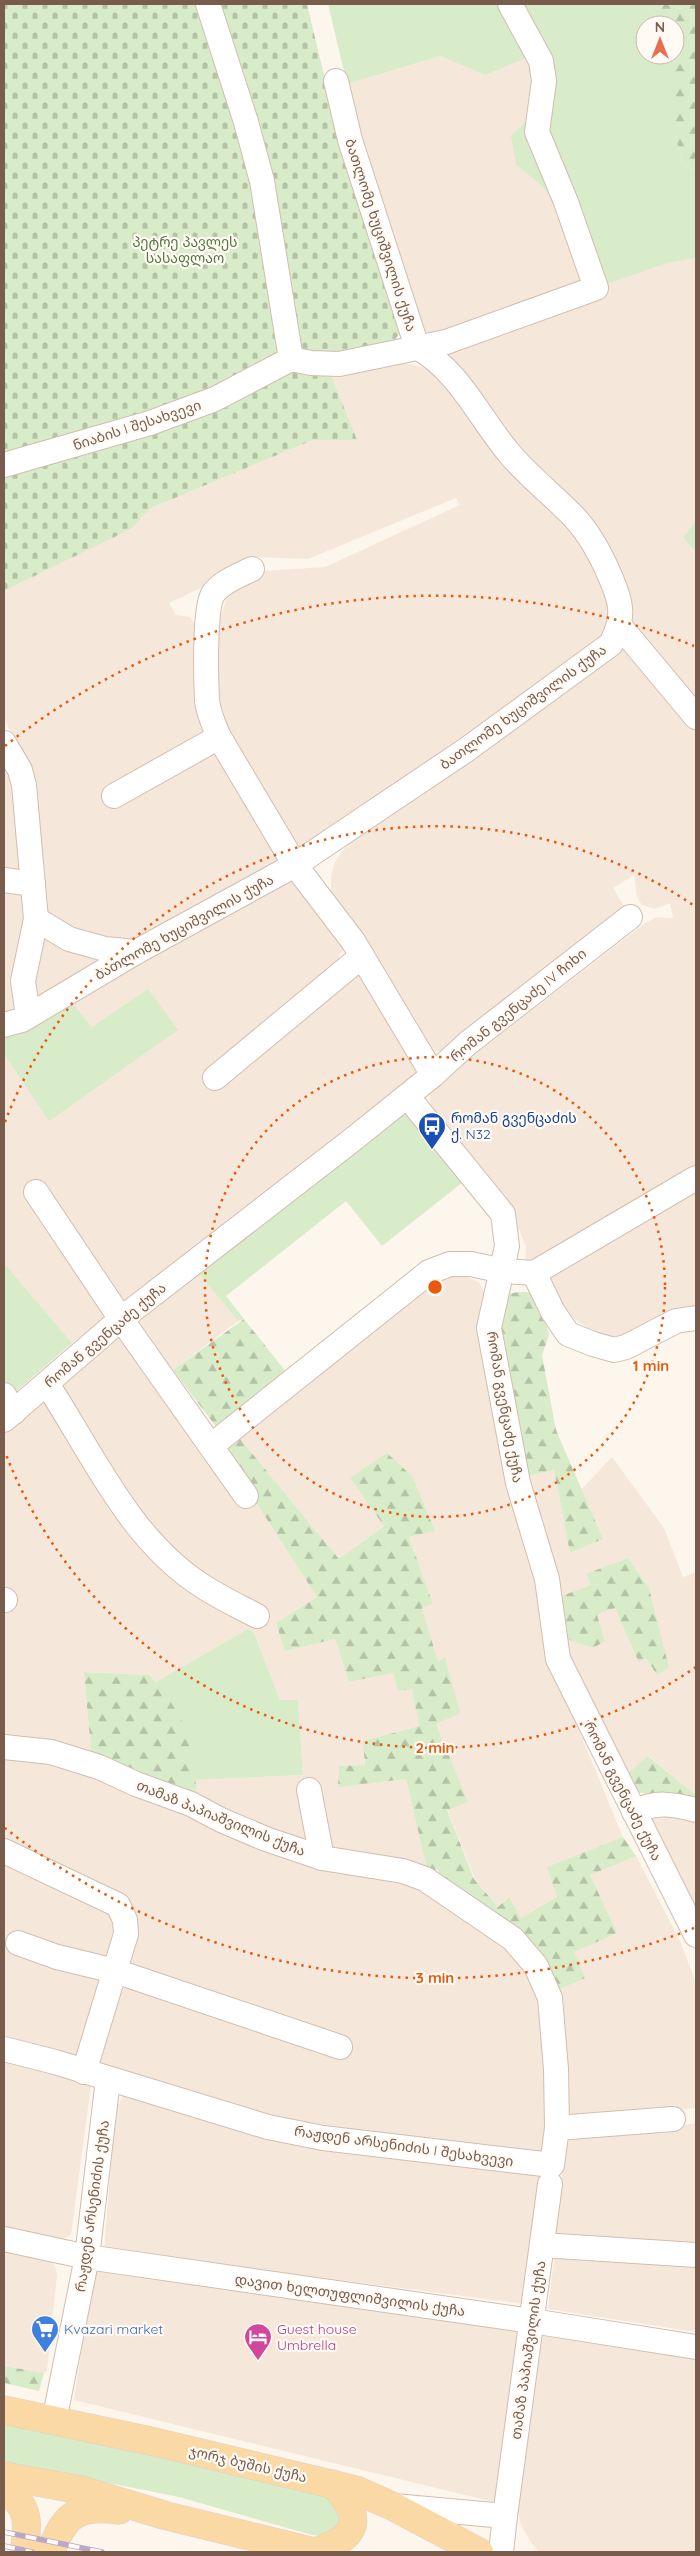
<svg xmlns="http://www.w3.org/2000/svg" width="700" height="2556" font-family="Quicksand,'Noto Sans Georgian',sans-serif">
<defs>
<pattern id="forest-firs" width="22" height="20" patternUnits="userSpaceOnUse" patternTransform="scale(1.25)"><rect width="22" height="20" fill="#d8ecc9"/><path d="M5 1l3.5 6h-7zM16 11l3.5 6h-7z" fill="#b4c2a5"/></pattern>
<pattern id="cemetery-stones" width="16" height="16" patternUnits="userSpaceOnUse" patternTransform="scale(1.25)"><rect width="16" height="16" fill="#d8ecc9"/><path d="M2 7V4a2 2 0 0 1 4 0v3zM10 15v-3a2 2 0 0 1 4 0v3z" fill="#b4c2a5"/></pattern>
</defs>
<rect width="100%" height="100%" fill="#fdf6ec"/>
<g fill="#f5e8da">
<path d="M 440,56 L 485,75 L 532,56 L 545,103 L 516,165 L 541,185 L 561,207 L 588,284 L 435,336 L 426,332 L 418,324 L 360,148 L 347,84 Z"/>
<path d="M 696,258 L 696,520 L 683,538 L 696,552 L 696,710 L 631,623 L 520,449 L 446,359 L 445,346 L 604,285 L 668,263 Z"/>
<path d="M 399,362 L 432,369 L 572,522 L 612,602 L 605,638 L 455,746 L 307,847 L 296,847 L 218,712 L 218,625 L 226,600 L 247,577 L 264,571 L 325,567 L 460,505 L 456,498 L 308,559 L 257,557 L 216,581 L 169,603 L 176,615 L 190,617 L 200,632 L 216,745 L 286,861 L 134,947 L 104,945 L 44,912 L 30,779 L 4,717 L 4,591 L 131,529 L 151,508 L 313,440 L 356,440 L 330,373 L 354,373 L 373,366 Z"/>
<path d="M 624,643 L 696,718 L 696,1173 L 525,1269 L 526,1246 L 520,1232 L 433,1111 L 429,1098 L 433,1088 L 441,1080 L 644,924 L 657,917 L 673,918 L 670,903 L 655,909 L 642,905 L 637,897 L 634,875 L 613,888 L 624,906 L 492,1014 L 443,1050 L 435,1052 L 426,1044 L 340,907 L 331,891 L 331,875 L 335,862 L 348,844 Z"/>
<path d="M 4,755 L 17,772 L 25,878 L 4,875 Z"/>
<path d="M 294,875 L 344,950 L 339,955 L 340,966 L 357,968 L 420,1070 L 412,1082 L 297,1167 L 190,1257 L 72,1343 L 4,1263 L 4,1054 L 50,1121 L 92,1027 L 70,1000 Z"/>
<path d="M 4,887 L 22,890 L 29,918 L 16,1012 L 4,1019 Z"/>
<path d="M 41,931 L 108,959 L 36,1002 L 27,981 Z"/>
<path d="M 696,1185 L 696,1312 L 617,1339 L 594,1332 L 576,1320 L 557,1303 L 543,1275 Z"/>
<path d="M 196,1270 L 238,1321 L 173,1370 L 133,1319 Z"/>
<path d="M 462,1275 L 479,1282 L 484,1292 L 481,1335 L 535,1583 L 548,1656 L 623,1837 L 548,1867 L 557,1897 L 521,1918 L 508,1897 L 498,1907 L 475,1879 L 447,1809 L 467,1802 L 436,1724 L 445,1658 L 438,1663 L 422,1608 L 433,1604 L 409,1537 L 435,1530 L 350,1478 L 384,1526 L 339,1559 L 236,1434 L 415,1294 L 441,1279 Z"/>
<path d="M 123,1330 L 248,1501 L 253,1498 L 317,1597 L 276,1623 L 285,1650 L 335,1639 L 349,1682 L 393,1673 L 398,1691 L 412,1688 L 419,1726 L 363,1741 L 365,1765 L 339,1766 L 338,1786 L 406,1779 L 427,1869 L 313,1849 L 267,1833 L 198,1801 L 195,1780 L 303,1775 L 298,1700 L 280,1700 L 254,1633 L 248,1629 L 156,1682 L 149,1675 L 84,1672 L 92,1761 L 54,1747 L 4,1743 L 4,1604 L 11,1606 L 12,1593 L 4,1591 L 4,1431 L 35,1405 L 50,1403 L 67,1421 L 112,1503 L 151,1550 L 197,1592 L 261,1626 L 266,1624 L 258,1608 L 212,1585 L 171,1553 L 124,1493 L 60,1393 L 60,1382 L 97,1345 Z"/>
<path d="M 612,1457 L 664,1528 L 683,1577 L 696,1572 L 696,1795 L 649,1756 L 620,1780 L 558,1636 L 605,1641 L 597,1615 L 615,1608 L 639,1662 L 646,1658 L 657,1674 L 656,1617 L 649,1588 L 628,1558 L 586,1575 L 592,1585 L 556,1598 L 523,1477 L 554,1470 L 570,1553 L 603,1539 L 581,1490 Z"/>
<path d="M 4,1749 L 400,1875 L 514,1953 L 542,1996 L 548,2149 L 540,2153 L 312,2130 L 94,2064 L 106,2023 L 127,1983 L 224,2014 L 320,2055 L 323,2050 L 123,1962 L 129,1922 L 4,1846 Z"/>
<path d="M 696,1814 L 696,1920 L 651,1827 L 651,1816 Z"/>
<path d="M 4,1856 L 104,1904 L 120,1935 L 81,2060 L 4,2035 Z"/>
<path d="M 636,1856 L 680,1941 L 696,1983 L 696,2108 L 561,2123 L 555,1991 L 574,1952 L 590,1874 Z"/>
<path d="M 4,2058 L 91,2085 L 71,2235 L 63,2239 L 4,2227 Z"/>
<path d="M 124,2094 L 351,2153 L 540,2176 L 526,2304 L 104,2250 L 115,2111 Z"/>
<path d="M 696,2123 L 696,2251 L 555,2240 L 567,2133 L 673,2127 Z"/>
<path d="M 4,2247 L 47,2257 L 55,2266 L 57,2275 L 47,2371 L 44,2373 L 4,2366 Z"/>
<path d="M 555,2251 L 696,2260 L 696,2332 L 548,2309 Z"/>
<path d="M 98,2267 L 521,2330 L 498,2503 L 74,2400 L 93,2272 Z"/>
<path d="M 541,2330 L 696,2356 L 696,2552 L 539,2552 L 530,2541 L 521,2525 L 517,2506 Z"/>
</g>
<g fill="#d8ecc9">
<path d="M 328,4 L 645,4 L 663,25 L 645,25 L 645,55 L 675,56 L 675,136 L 683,163 L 696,172 L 696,258 L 668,263 L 604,285 L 561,207 L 541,185 L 516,165 L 511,136 L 545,102 L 532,56 L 485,75 L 440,56 L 347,84 Z"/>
<path d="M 696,520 L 696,552 L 683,538 Z"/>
<path d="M 148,989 L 178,1030 L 49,1121 L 4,1054 L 4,1033 L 70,1000 L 92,1027 Z"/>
<path d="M 406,1112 L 467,1179 L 382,1246 L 346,1201 L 226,1296 L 244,1319 L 238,1321 L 196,1270 Z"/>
<path d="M 4,1263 L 72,1343 L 12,1395 L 4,1382 Z"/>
<path d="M 248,1629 L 254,1633 L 280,1700 L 298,1700 L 303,1775 L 195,1780 L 181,1718 L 156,1682 Z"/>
<path d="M 4,2419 L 318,2490 L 340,2508 L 339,2526 L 322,2536 L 312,2535 L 179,2497 L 4,2462 Z"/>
</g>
<g fill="url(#forest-firs)">
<path d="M 645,4 L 696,4 L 696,172 L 683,163 L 675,136 L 675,25 L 663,25 Z"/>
<path d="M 518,1292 L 532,1292 L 543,1308 L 549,1335 L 542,1355 L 556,1430 L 603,1539 L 570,1553 L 554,1470 L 523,1477 L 497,1322 L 501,1305 L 509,1294 Z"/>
<path d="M 244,1319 L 290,1377 L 220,1432 L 173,1370 Z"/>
<path d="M 236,1434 L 339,1559 L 384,1526 L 350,1478 L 387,1453 L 412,1476 L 435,1531 L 409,1537 L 433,1604 L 422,1608 L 438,1662 L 445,1658 L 460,1713 L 436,1724 L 468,1802 L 447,1810 L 474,1879 L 498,1907 L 509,1897 L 521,1918 L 557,1897 L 547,1867 L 623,1837 L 636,1856 L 590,1875 L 617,1933 L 574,1952 L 585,1978 L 555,1991 L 444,1887 L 438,1870 L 427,1869 L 406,1779 L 338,1787 L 339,1766 L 365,1765 L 363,1741 L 419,1726 L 412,1689 L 398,1691 L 393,1673 L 349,1682 L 335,1639 L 285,1651 L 276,1623 L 317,1597 L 253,1498 L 223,1445 Z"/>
<path d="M 628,1558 L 649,1588 L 669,1668 L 657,1675 L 646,1658 L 639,1663 L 615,1608 L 597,1615 L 605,1641 L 593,1648 L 558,1636 L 556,1598 L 591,1585 L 586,1574 Z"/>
<path d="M 84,1672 L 149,1675 L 160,1686 L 181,1718 L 192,1747 L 197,1793 L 170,1793 L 92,1761 Z"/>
<path d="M 648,1756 L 696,1795 L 696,1803 L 637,1792 L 620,1780 Z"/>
<path d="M 4,2366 L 44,2373 L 39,2391 L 4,2383 Z"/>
</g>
<path fill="url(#cemetery-stones)" d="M 4,4 L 307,4 L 340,142 L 401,331 L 392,344 L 330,373 L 357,440 L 313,440 L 151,508 L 131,529 L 4,591 Z"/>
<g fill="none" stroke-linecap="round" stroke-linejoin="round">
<g stroke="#d1beb0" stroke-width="26">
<g id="minor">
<path d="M 208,4 L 246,122 L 262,181 L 291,359"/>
<path d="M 291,359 L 311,363 L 339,364 L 446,342 L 596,288 L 566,202 L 537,132 L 544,81 L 541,61 L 510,4"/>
<path d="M 4,465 L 150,423 L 215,399 L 291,359"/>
<path d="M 252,569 C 240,575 221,582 213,594 C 204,609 206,680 207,700 C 208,713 214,725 219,737 L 295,865 L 353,941 L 433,1075"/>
<path d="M 620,626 L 696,717"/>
<path d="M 4,743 L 20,770 L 24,785 L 36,919 L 23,981 L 28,1016"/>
<path d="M 114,796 L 219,737"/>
<path d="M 4,880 L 33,884"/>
<path d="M 36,919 L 69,939 L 105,949 L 136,952"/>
<path d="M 4,1025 L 22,1020 L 136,952 L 295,865 L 466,750 L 611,644 C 625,617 622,603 610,576 C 601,555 590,534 574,517 C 553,495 528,476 509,453 C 478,416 460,372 417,347 L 350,140 L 336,81"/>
<path d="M 215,1078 L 362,956"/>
<path d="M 407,1096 L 503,1214 L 507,1246 L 489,1328 L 518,1483 L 547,1579 L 558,1659 L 696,1935"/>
<path d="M 36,1192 L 121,1319 L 246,1496"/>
<path d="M 534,1273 L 553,1312 L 568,1334 L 593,1344 L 614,1350 L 626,1347 L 676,1321 L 696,1318"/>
<path d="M 47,1384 C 93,1454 130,1541 204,1587 C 221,1598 240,1607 257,1616"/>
<path d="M 4,1395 L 14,1412"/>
<path d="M 4,1420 L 121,1319 L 356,1137 L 433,1075 L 468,1043 L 630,917"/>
<path d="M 211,1446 L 429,1272 L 450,1264 L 471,1264 L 503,1271 L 534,1273 L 696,1178"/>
<path d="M 4,1600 L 5,1600"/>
<path d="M 4,1747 L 51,1752 L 99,1767 L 136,1784 L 191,1804 L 221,1820 L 266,1839 L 322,1858 L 403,1871 L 425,1879 L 513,1939 L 536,1966 L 550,1998 L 556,2069 L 557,2128 L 552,2165 L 323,2138 L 268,2127 L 55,2062 L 4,2049"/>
<path d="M 309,1790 L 322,1858"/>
<path d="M 634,1812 C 655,1801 673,1804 696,1810"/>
<path d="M 4,1851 L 118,1905 L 125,1920 L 126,1934 L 84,2072"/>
<path d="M 18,1943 L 57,1957 L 115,1971 L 340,2047"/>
<path d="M 557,2128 L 673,2119"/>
<path d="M 4,2239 L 87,2257 L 532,2321 L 696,2347"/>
<path d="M 542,2245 L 696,2255"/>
<path d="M 54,2421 L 87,2257 L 108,2079"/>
<path d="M 394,2506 L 505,2516 L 501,2552"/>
<path d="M 505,2516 L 550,2184"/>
</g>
</g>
<g stroke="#dad1cd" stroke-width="29">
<g id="major">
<path d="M 4,2410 L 155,2442 L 356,2490 L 392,2506 L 479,2552"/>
<path d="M 4,2476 L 81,2490 L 167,2516 L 315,2552"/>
<path d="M 4,2492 C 31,2503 28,2528 24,2552"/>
<path d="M 51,2552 C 64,2514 78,2505 119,2510"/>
<path d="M 315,2552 C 358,2537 365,2519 333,2484"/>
</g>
</g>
<use href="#minor" stroke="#fff" stroke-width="24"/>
<use href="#major" stroke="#fbd9a5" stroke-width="28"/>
<g stroke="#b9a8c9" stroke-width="5.5">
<g id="rail">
<path d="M 4,2532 L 102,2552"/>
<path d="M 4,2546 L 32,2552"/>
</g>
</g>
<use href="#rail" stroke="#fffaf3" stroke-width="4" stroke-dasharray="11" stroke-linecap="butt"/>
</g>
<g fill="none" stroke="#e8590c" stroke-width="2.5" stroke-dasharray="2.5 5">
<circle cx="435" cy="1287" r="230"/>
<path d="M696 1667A461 461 0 0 1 5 1452M5 1122A461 461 0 0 1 696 907"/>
<path d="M694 1928A691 691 0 0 1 5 1828M5 746A691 691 0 0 1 694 646"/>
</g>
<defs>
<g id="bus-pin" transform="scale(1.4375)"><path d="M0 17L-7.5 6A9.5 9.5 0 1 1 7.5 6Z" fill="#1a4fb4" stroke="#fffaf3"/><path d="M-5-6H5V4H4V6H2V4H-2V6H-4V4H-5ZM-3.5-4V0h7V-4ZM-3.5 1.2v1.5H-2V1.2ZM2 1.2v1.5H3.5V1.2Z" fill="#fff"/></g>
<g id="supermarket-pin" transform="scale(1.4375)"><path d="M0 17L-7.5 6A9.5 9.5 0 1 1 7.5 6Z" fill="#3f7fe0" stroke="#fffaf3"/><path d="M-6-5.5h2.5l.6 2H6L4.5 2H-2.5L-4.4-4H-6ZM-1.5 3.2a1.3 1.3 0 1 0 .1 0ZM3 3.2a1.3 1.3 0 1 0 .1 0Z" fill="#fff"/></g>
<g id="hotel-pin" transform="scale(1.4375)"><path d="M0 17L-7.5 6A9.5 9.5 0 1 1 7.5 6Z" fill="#d1479c" stroke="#fffaf3"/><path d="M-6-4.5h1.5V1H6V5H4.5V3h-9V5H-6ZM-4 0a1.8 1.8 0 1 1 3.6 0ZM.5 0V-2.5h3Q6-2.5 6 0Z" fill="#fff"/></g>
</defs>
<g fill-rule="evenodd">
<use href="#bus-pin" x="432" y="1126"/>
<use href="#supermarket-pin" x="45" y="2329"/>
<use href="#hotel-pin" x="258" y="2337"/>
</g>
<g text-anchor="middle" stroke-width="4.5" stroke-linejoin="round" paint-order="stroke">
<g font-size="14" fill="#7a5c4d" stroke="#fffaf3">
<text transform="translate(381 235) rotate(72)" y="5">ბათლომე ხუციშვილის ქუჩა</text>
<text transform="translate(137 425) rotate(-18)" y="5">ნიაბის I შესახვევი</text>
<text transform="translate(523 707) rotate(-36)" y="5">ბათლომე ხუციშვილის ქუჩა</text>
<text transform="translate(184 927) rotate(-29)" y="5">ბათლომე ხუციშვილის ქუჩა</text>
<text transform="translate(518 1005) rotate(-39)" y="5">რომან გვენცაძე IV ჩიხი</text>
<text transform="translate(105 1335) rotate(-40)" y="5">რომან გვენცაძე ქუჩა</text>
<text transform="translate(505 1407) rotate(80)" y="5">რომან გვენცაძე ქუჩა</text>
<text transform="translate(623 1791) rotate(63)" y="5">რომან გვენცაძე ქუჩა</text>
<text transform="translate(221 1818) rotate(22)" y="5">თამაზ პაპიაშვილის ქუჩა</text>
<text transform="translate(404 2146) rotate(8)" y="5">რაჟდენ არსენიძის I შესახვევი</text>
<text transform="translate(92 2206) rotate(-82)" y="5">რაჟდენ არსენიძის ქუჩა</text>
<text transform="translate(350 2295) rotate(8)" y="5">დავით ხელთუფლიშვილის ქუჩა</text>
<text transform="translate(528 2350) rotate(-82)" y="5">თამაზ პაპიაშვილის ქუჩა</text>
<text transform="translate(248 2464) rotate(13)" y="5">ჯორჯ ბუშის ქუჩა</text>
</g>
<g font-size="14" fill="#537a41" stroke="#fffaf3">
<text x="185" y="247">პეტრე პავლეს<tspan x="185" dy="16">სასაფლაო</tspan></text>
</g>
<g font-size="14" fill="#164399" stroke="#fffaf3" text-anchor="start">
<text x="451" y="1123">რომან გვენცაძის<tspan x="451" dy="16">ქ. N32</tspan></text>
</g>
<g font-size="14" fill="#366cbe" stroke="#fffaf3" text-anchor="start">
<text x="64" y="2334">Kvazari market</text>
</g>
<g font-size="14" fill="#b23c85" stroke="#fffaf3" text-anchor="start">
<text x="277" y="2334">Guest house<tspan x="277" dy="16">Umbrella</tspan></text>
</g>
</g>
<circle cx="435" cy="1287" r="8" fill="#e8590c" stroke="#fffaf3" stroke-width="2.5"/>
<g font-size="15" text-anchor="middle" font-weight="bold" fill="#e8590c" stroke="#fffaf3" stroke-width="4.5" stroke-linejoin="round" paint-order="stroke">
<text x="651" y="1371">1 min</text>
<text x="435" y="1753">2 min</text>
<text x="435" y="1983">3 min</text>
</g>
<rect width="700" height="2556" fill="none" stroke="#7a5c4d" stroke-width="10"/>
<g transform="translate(660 40)"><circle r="24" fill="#fffaf3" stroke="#cabbb1"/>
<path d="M0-4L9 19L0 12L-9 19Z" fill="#e76f51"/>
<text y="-8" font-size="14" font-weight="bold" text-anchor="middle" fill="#7a5c4d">N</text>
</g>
</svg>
